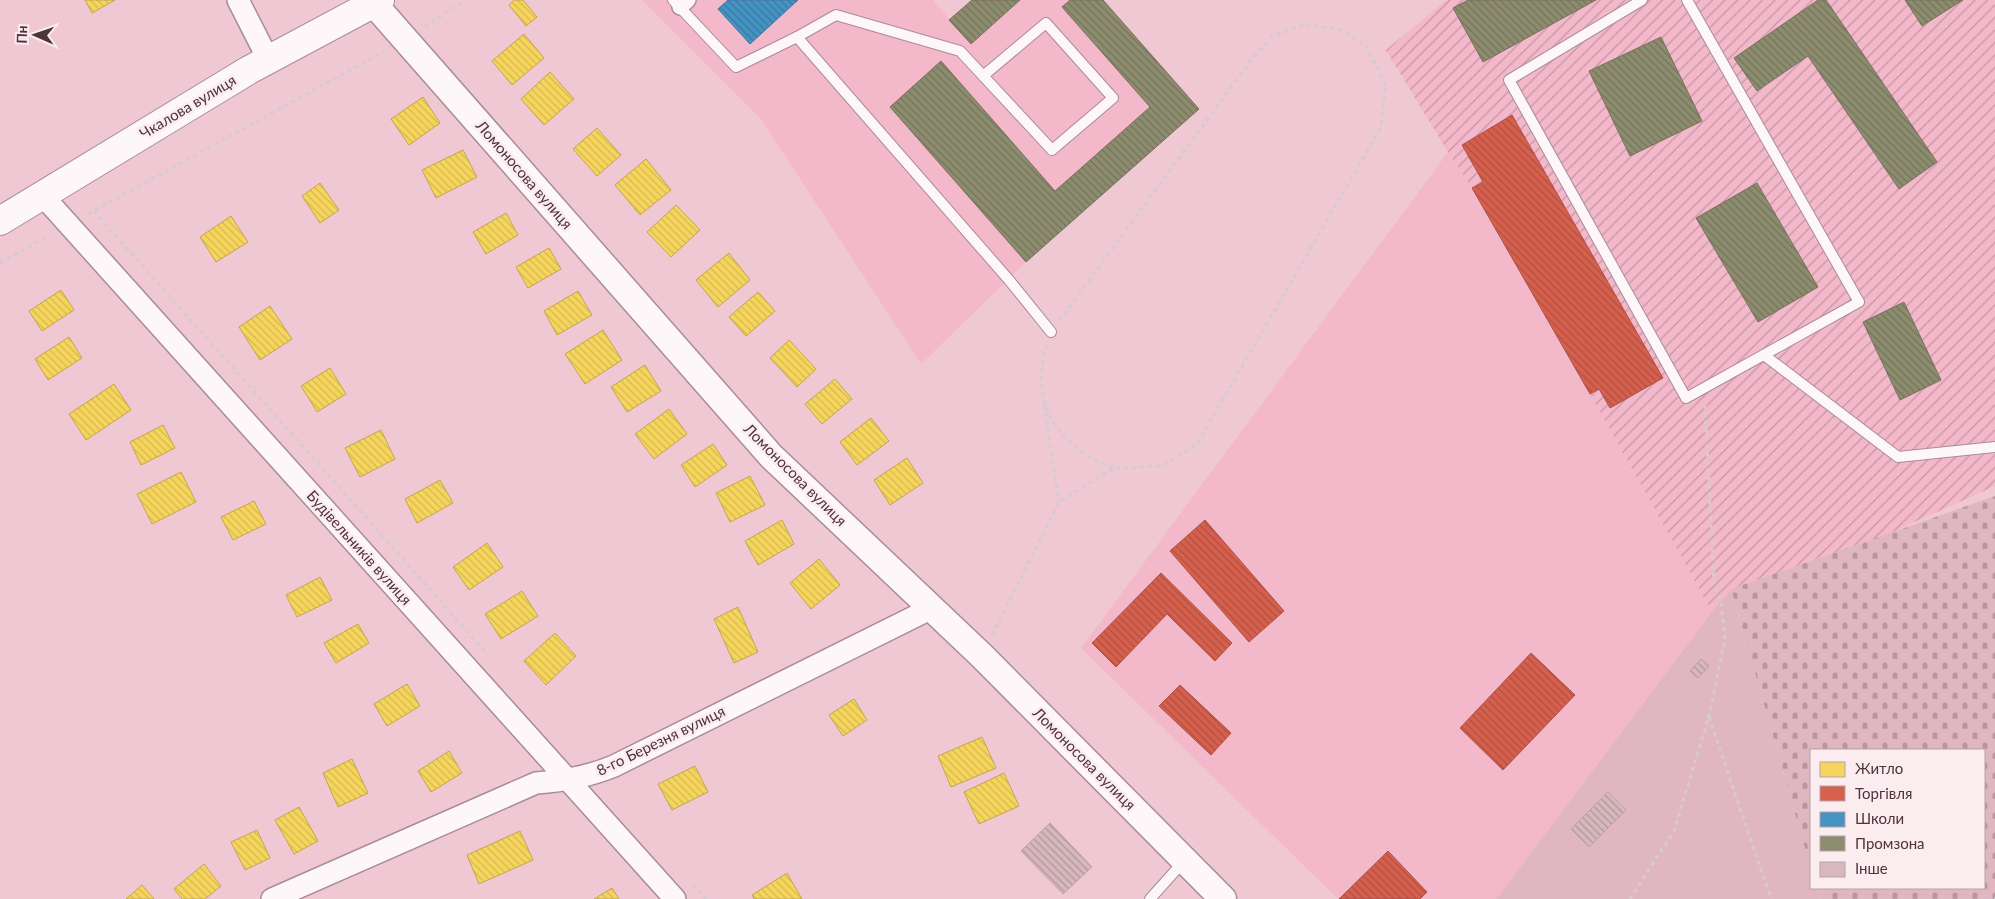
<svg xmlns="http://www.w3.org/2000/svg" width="1995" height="899" font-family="Lato,sans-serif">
<defs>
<pattern id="industrial-furrows" width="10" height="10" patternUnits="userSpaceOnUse" patternTransform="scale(1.25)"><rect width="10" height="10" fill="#f3b8ca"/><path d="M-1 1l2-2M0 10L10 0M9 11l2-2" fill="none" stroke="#c796a5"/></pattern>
<pattern id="cemetery-stones" width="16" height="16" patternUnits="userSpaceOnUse" patternTransform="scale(1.25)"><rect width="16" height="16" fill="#e1b6c3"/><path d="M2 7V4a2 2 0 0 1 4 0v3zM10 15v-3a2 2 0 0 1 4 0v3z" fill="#b995a0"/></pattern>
<pattern id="homes-back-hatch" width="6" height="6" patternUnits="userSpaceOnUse" patternTransform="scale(1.25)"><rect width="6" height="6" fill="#f6d55c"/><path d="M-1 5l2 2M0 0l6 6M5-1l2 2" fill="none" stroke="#d5b751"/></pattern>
<pattern id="shops-back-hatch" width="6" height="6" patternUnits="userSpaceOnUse" patternTransform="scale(1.25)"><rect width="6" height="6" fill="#d6604d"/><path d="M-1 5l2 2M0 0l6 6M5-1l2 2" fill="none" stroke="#b05041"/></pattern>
<pattern id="schools-back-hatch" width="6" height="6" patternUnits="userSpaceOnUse" patternTransform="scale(1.25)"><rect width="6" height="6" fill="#4393c3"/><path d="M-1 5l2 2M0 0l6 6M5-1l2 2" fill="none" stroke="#3a79a0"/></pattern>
<pattern id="industry-back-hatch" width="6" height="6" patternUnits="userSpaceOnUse" patternTransform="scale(1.25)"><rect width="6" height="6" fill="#8c8c6e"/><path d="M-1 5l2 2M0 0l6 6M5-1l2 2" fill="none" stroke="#75735c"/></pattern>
<pattern id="building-back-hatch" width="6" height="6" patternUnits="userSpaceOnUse" patternTransform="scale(1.25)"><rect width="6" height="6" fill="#d7b8bd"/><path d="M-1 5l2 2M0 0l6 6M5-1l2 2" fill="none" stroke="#b1969b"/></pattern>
</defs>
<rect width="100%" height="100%" fill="#efc8d4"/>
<g fill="#f3b8ca">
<path d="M 642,0 L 933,0 L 949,19 L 972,0 L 1103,0 L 1199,109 L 1026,262 L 921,364 L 761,119 Z"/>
<path d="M 1448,152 L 1472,188 L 1590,394 L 1712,612 L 1496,899 L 1338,899 L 1081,648 Z"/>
</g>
<path fill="url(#industrial-furrows)" d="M 1446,0 L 1905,0 L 1923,26 L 1963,0 L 1995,0 L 1995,486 L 1888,534 L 1731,589 L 1712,612 L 1590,394 L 1472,188 L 1448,152 L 1386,50 Z"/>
<path fill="url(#cemetery-stones)" d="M 1995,496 L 1995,899 L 1820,899 L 1816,888 L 1984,888 L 1984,750 L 1811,750 L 1811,870 L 1731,589 Z"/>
<path fill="#e1b6c3" d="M 1731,589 L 1811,870 L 1811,888 L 1816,888 L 1820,899 L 1496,899 L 1712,612 Z"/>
<g fill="url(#homes-back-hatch)" stroke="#c4a452">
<path d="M 85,0 L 115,0 L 92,13 Z"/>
<path d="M 514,0 L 523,0 L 537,17 L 526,26 L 509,5 Z"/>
<path d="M 524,34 L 544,58 L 512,85 L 492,61 Z"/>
<path d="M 550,72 L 574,99 L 544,125 L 521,99 Z"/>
<path d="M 423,97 L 440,123 L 409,145 L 391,119 Z"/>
<path d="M 597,128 L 621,155 L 597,176 L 573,149 Z"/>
<path d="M 463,150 L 477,177 L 436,198 L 422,170 Z"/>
<path d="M 646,159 L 671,190 L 640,215 L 615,185 Z"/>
<path d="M 320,183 L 339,210 L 320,223 L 302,196 Z"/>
<path d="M 676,205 L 700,230 L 671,257 L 647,232 Z"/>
<path d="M 506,213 L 518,235 L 486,254 L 473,232 Z"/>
<path d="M 231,216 L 248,242 L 216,262 L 200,237 Z"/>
<path d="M 549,248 L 561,269 L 528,288 L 516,267 Z"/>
<path d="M 729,253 L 750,280 L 718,307 L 696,280 Z"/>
<path d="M 61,290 L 74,310 L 42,331 L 29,311 Z"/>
<path d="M 578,291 L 592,315 L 557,335 L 544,311 Z"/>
<path d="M 758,292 L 775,311 L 746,336 L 729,317 Z"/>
<path d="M 270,306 L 292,339 L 260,360 L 239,327 Z"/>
<path d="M 603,330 L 622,360 L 585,384 L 565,354 Z"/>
<path d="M 69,337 L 82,358 L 48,380 L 35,359 Z"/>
<path d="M 789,340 L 816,369 L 797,387 L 770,358 Z"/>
<path d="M 645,365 L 661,391 L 627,412 L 611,387 Z"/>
<path d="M 330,368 L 346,394 L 317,412 L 301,386 Z"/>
<path d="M 835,379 L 852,399 L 822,424 L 805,404 Z"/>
<path d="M 114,384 L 131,410 L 86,440 L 69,414 Z"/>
<path d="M 669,409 L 687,434 L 654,459 L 635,434 Z"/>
<path d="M 871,418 L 889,441 L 857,465 L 840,442 Z"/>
<path d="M 163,425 L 175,448 L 141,465 L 130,442 Z"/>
<path d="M 381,430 L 395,459 L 360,477 L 345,448 Z"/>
<path d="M 713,444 L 727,465 L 695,487 L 681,465 Z"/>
<path d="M 907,458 L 923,483 L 890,505 L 874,480 Z"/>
<path d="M 181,472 L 196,502 L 152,524 L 137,494 Z"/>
<path d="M 750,476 L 765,505 L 730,522 L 716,493 Z"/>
<path d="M 440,480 L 453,503 L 417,523 L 405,499 Z"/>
<path d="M 254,501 L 266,524 L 233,540 L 221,517 Z"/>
<path d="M 782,520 L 794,544 L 758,565 L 745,541 Z"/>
<path d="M 487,543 L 503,567 L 469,590 L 453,567 Z"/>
<path d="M 819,559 L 840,585 L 811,609 L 790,583 Z"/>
<path d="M 320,577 L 332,600 L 297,617 L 286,595 Z"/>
<path d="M 522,591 L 538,616 L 501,639 L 485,614 Z"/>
<path d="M 738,607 L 758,652 L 734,663 L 714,619 Z"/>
<path d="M 358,624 L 369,643 L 336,663 L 324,643 Z"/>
<path d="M 555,633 L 576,656 L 546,685 L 524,661 Z"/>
<path d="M 407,684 L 420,706 L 387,726 L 374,704 Z"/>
<path d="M 854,699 L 867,720 L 843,736 L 829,715 Z"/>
<path d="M 982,737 L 996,768 L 951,787 L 938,756 Z"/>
<path d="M 449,751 L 462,773 L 431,792 L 418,771 Z"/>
<path d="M 352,759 L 368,793 L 338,807 L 323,773 Z"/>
<path d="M 695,766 L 708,792 L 672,810 L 658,784 Z"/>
<path d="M 1004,773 L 1019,806 L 979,824 L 964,792 Z"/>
<path d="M 299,807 L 318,841 L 294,854 L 275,820 Z"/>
<path d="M 257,830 L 270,858 L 245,870 L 231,842 Z"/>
<path d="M 520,831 L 533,860 L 479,884 L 467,855 Z"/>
<path d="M 204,864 L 221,886 L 205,899 L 182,899 L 174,889 Z"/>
<path d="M 787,873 L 802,899 L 754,899 L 752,895 Z"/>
<path d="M 142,885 L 154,899 L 126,899 Z"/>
<path d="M 612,888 L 619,899 L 594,899 Z"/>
</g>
<g fill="url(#shops-back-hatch)" stroke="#ad5248">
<path d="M 1512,115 L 1663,378 L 1610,408 L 1599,389 L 1590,394 L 1472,188 L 1483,182 L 1462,145 Z"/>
<path d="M 1205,520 L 1284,611 L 1249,642 L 1170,551 Z"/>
<path d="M 1161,573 L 1232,643 L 1215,661 L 1167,614 L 1116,667 L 1092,643 Z"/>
<path d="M 1531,653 L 1575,695 L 1503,770 L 1460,728 Z"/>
<path d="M 1180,685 L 1231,733 L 1211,755 L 1159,706 Z"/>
<path d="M 1388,851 L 1427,892 L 1420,899 L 1339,899 Z"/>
</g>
<path fill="url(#schools-back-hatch)" stroke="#46769a" d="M 728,0 L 798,0 L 750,44 L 718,9 Z"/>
<g fill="url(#industry-back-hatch)" stroke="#79715f">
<path d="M 972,0 L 1020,0 L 971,44 L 949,20 Z"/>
<path d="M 1070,0 L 1103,0 L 1199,109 L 1026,262 L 890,107 L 941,61 L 1055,191 L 1150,107 L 1062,7 Z"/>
<path d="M 1468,0 L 1596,0 L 1483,62 L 1453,8 Z"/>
<path d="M 1818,0 L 1826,0 L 1937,162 L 1899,189 L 1808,56 L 1757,91 L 1734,58 Z"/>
<path d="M 1905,0 L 1963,0 L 1922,26 Z"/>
<path d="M 1661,37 L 1702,121 L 1630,156 L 1589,71 Z"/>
<path d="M 1757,183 L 1818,287 L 1758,322 L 1696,218 Z"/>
<path d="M 1904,302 L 1941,380 L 1900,400 L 1863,322 Z"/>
</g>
<g fill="url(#building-back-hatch)" stroke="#bfa1a6">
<path d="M 1701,659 L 1709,666 L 1698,678 L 1690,671 Z"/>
<path d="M 1608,792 L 1626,810 L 1589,847 L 1571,829 Z"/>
<path d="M 1050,823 L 1092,867 L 1063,894 L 1021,851 Z"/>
</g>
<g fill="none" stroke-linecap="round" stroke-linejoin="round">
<g stroke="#a98c95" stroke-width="12">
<g id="service">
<path d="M 673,0 L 736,67 L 797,37 L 1009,280 L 1051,332"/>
<path d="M 1642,0 L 1509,80 L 1686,398 L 1859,302 L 1687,0"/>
<path d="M 797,37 L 836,15 L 960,51 L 1052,150 L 1113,98 L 1046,23 L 983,76"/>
<path d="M 1764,355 L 1898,457 L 1995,447"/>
<path d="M 1150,899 L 1184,861"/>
</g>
</g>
<g stroke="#a98c95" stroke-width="18">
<path id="pedestrian" d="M 680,7 L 688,0"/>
</g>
<g stroke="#a98c95" stroke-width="24">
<g id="minor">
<path d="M 238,0 L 269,61"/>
<path d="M 43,196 L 675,899"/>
<path d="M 272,899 L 536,783 C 564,781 588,777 614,766 L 932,608"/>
</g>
</g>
<g stroke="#a98c95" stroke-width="29">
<path id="tertiary" d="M 374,4 L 771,456 L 982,656 L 1223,899"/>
</g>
<g stroke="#a98c95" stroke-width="30">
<path id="secondary" d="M 0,221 L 249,70 L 380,0"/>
</g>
<g stroke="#d6cbce" stroke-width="3" stroke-dasharray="4 4" stroke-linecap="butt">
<path d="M 425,27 L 465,0"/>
<path d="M 94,211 L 487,654"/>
<path d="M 88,214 L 385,51"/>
<path d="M 0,263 L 50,235"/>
<path d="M 1047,345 C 1028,403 1059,449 1114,468"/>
<path d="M 1044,405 L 1059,502"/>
<path d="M 992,635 L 1059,502 L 1114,468 L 1162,466 L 1197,444 L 1381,127 L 1386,86 L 1366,46 L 1342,30 L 1306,24 L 1271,37 L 1248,64 L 1060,320"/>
<path d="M 1709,717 L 1771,899"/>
<path d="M 693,884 L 706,899"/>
<path d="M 1630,899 L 1674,831 L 1709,716 L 1725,639 L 1721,601 L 1714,583 L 1705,406"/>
<path d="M 1994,899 L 1995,899"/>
</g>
<use href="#service" stroke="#fdf7f9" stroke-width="10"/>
<use href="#pedestrian" stroke="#fdf7f9" stroke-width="15"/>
<use href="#minor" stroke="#fdf7f9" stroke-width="21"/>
<use href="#tertiary" stroke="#fdf7f9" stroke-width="26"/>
<use href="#secondary" stroke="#fdf7f9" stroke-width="28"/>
</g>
<g text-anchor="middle" stroke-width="5" stroke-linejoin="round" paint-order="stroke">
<g font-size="15" fill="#4e333b" stroke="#fbecf0">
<text transform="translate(188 107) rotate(-31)" y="5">Чкалова вулиця</text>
<text transform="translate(524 175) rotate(49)" y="5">Ломоносова вулиця</text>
<text transform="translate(795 475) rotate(45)" y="5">Ломоносова вулиця</text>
<text transform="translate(359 548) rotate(48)" y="5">Будівельників вулиця</text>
<text transform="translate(661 741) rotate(-26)" y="5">8-го Березня вулиця</text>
<text transform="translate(1084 759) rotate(45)" y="5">Ломоносова вулиця</text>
</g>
</g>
<rect x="1810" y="749" width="175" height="140" fill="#fbecf0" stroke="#b6a2a8"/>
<rect x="1820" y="762" width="25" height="15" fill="#f6d55c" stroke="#b6a2a8"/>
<text x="1855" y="774" font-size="15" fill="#4e333b">Житло</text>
<rect x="1820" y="786" width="25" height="15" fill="#d6604d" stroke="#b6a2a8"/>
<text x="1855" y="799" font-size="15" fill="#4e333b">Торгівля</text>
<rect x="1820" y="812" width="25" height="15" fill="#4393c3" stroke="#b6a2a8"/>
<text x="1855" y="824" font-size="15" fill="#4e333b">Школи</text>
<rect x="1820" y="836" width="25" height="15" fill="#8c8c6e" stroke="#b6a2a8"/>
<text x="1855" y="849" font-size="15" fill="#4e333b">Промзона</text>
<rect x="1820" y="862" width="25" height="15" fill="#d7b8bd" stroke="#b6a2a8"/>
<text x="1855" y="874" font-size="15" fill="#4e333b">Інше</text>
<g transform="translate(35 35) rotate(272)" stroke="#fbecf0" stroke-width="4" paint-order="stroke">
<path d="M0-4L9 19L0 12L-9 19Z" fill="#4e333b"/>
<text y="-8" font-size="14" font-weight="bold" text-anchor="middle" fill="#4e333b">Пн</text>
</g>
</svg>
